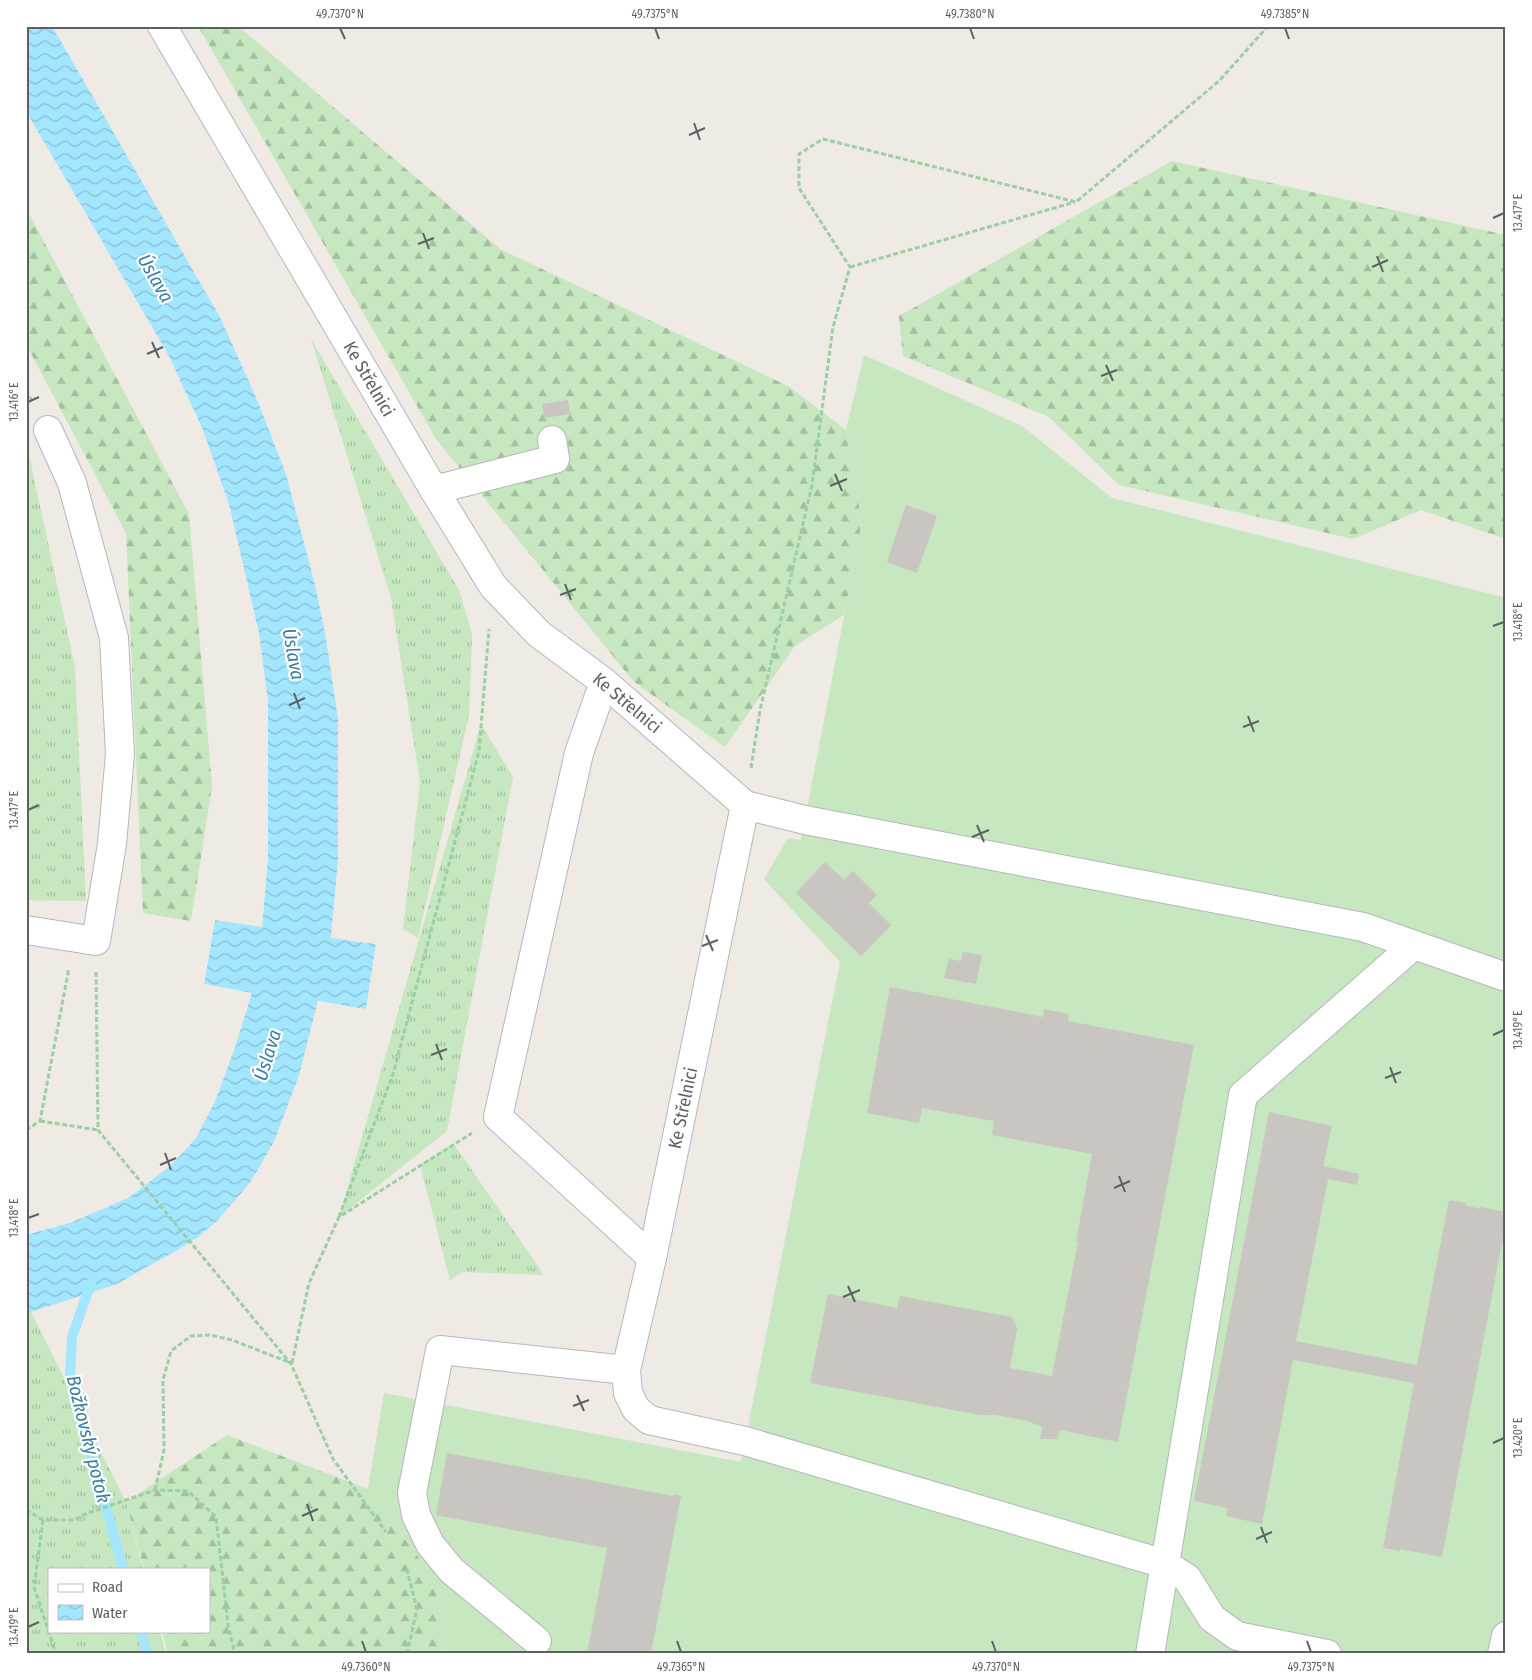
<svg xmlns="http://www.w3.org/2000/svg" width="1532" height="1680" font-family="'Fira Sans Condensed',sans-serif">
<defs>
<pattern id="grass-tufts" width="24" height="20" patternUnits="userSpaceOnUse" patternTransform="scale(1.25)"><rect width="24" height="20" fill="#c6e7bf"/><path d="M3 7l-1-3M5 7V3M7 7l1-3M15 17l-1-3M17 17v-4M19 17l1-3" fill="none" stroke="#a4bf9f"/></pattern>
<pattern id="forest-firs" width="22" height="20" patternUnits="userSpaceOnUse" patternTransform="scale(1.25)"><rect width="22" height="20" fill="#c6e7bf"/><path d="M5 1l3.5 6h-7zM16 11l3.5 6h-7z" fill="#a4bf9f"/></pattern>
<pattern id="water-waves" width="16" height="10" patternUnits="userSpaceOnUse" patternTransform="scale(1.25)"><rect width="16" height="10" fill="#a3e6ff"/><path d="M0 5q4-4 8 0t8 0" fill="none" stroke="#88bed2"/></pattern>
</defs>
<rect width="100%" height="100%" fill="#efeae4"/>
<g fill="url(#grass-tufts)">
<path d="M 311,339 L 459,590 L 472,634 L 469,715 L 418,938 L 403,929 L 420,782 L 391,598 Z"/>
<path d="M 26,441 L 75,668 L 86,901 L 26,900 Z"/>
<path d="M 481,724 L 513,777 L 447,1131 L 339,1217 Z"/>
<path d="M 454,1144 L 544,1275 L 462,1272 L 450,1280 L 420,1165 Z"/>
<path d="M 26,1312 L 31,1312 L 126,1502 L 143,1569 L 49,1569 L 49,1631 L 160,1631 L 166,1654 L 26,1654 Z"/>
</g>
<g fill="url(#forest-firs)">
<path d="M 198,26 L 238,26 L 500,249 L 788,386 L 846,430 L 862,523 L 844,615 L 795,646 L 725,747 L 634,682 L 436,439 Z"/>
<path d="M 1172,161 L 1506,235 L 1506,539 L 1421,510 L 1353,539 L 1119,485 L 1049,417 L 903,356 L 899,316 Z"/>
<path d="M 26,208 L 189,514 L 212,786 L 191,921 L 143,913 L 126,533 L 26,344 Z"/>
<path d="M 227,1435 L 368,1489 L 437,1582 L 444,1654 L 168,1654 L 162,1631 L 209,1631 L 209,1569 L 144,1569 L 126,1502 Z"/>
</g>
<path fill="#c6e7bf" d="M 864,355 L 1022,426 L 1112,498 L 1506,598 L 1506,1654 L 444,1654 L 437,1582 L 368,1489 L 384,1393 L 741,1462 L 840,962 L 764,879 L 788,838 L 801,840 L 862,523 L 846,430 Z"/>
<path fill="url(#water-waves)" d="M 26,26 L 52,26 L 220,317 L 258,402 L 286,474 L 315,585 L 325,632 L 338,719 L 338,862 L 331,938 L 376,944 L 366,1010 L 318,1001 L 299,1076 L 274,1142 L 250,1183 L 218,1220 L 200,1236 L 173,1253 L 117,1284 L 31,1312 L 26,1312 L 26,1235 L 72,1222 L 128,1198 L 170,1166 L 196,1138 L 216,1099 L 235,1047 L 251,993 L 204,984 L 215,919 L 262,927 L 268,857 L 268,701 L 259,633 L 229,504 L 203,430 L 169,356 L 26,111 Z"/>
<g fill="#efeae4">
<path d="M 265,857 L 268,857 L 262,927 L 215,920 L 204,984 L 252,993 L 235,1047 L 216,1099 L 196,1138 L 170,1166 L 128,1198 L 72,1222 L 26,1235 L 26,1232 L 71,1220 L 126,1196 L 168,1165 L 194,1137 L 214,1098 L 233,1046 L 249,995 L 201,985 L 213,919 L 216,917 L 259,924 Z"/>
<path d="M 338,862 L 341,862 L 334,936 L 376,941 L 379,943 L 369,1011 L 366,1012 L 320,1004 L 301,1077 L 276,1143 L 252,1185 L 220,1222 L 201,1238 L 174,1255 L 119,1286 L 106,1290 L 173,1253 L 200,1236 L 218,1220 L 250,1183 L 274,1142 L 299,1076 L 318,1001 L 366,1009 L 376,944 L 331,938 Z"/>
</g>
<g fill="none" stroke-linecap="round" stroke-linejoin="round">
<g stroke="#a3e6ff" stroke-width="10">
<path d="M 91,1283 L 72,1337 L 70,1376 L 123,1569"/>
<path d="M 141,1631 L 147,1654"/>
</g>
</g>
<g fill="#c9c5c0">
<path d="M 568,400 L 570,414 L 544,418 L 542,404 Z"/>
<path d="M 906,505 L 937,516 L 917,573 L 887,562 Z"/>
<path d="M 825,862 L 844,880 L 853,871 L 877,895 L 869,903 L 891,925 L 861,956 L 796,893 Z"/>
<path d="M 963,952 L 982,955 L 976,984 L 944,978 L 949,959 L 961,961 Z"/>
<path d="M 890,987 L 1043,1017 L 1044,1009 L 1069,1014 L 1068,1021 L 1194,1045 L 1118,1442 L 1060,1430 L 1057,1439 L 1040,1439 L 1042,1427 L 1028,1421 L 996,1415 L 980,1415 L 810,1383 L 828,1294 L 897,1308 L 900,1296 L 1011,1317 L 1015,1322 L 1017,1329 L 1010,1368 L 1052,1376 L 1078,1242 L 1076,1242 L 1092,1154 L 992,1135 L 994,1121 L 922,1108 L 919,1123 L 867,1113 Z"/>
<path d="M 1269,1112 L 1332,1126 L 1323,1166 L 1359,1174 L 1357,1185 L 1328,1179 L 1296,1341 L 1417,1365 L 1449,1200 L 1466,1203 L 1465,1205 L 1480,1209 L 1480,1207 L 1506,1212 L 1506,1222 L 1442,1557 L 1400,1549 L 1400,1551 L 1383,1548 L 1414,1383 L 1293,1360 L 1262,1524 L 1226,1516 L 1228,1508 L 1194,1501 Z"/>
<path d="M 447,1453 L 673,1496 L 673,1494 L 681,1496 L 651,1654 L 587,1654 L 607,1548 L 436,1515 Z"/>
</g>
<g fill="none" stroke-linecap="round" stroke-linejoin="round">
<g stroke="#b4b8bb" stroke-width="30">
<g id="minor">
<path d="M 162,26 L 434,490 L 493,586 L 539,634 L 604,682 L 745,805 L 652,1258 L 498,1117 L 579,753 L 604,682"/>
<path d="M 434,490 L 555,459 L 552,440"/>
<path d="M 745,805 L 805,820 L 1363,927 L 1506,977"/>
<path d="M 26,930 L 96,941 L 112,844 L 120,754 L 114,638 L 72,483 L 48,430"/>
<path d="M 652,1258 L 626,1370 L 628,1393 L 636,1409 L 649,1420 L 745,1441 L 1165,1564 L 1187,1578 L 1212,1618 L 1237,1636 L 1327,1654"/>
<path d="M 537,1641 L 451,1570 L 430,1544 L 416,1515 L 412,1493 L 440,1350 L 626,1370"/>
<path d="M 1150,1654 L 1243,1095 L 1413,946"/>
<path d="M 1502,1654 L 1506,1636"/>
</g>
</g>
<g stroke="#9ccfa3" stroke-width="3" stroke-dasharray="5 2.5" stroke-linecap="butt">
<path d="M 850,267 L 1075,202"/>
<path d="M 26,390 L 33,403"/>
<path d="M 751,768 L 760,710 L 812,485 L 833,327 L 850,267 L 799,188 L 799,154 L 823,139 L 1076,202 L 1219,81 L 1268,26"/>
<path d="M 96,972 L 98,1130 L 291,1364 L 333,1459 L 386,1532"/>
<path d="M 40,1121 L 98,1130"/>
<path d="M 26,1130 L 40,1121 L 69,968"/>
<path d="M 339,1217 L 393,1074 L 479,751 L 489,629"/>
<path d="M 292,1363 L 309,1283 L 339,1217 L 472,1133"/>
<path d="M 155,1490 L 164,1450 L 163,1380 L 171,1351 L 191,1336 L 210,1335 L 232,1340 L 291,1363"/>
<path d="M 26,1510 L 43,1520 L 75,1520 L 83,1515 L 155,1490 L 188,1491 L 216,1517 L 228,1625 L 235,1654"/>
<path d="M 43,1520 L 34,1587 L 56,1654"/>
<path d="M 407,1654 L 417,1609 L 407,1570"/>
</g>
<use href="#minor" stroke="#fff" stroke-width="28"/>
</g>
<path fill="none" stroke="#5c6165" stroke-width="2" d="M 340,28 L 345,39M 655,28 L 659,39M 970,28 L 974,39M 1285,28 L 1289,39M 694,123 L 700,140M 689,135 L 705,128M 1493,218 L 1504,213M 423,233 L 429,249M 418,244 L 434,238M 1377,256 L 1383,272M 1372,267 L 1388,260M 152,342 L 159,358M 147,354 L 163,347M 1106,365 L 1113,381M 1101,376 L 1117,370M 28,402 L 39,397M 835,474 L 842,491M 830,486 L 847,479M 565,584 L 571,600M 560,595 L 576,589M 1493,626 L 1504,622M 294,693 L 300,709M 289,705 L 305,698M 1248,716 L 1254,732M 1243,727 L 1259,721M 28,810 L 39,805M 977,825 L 984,842M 972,837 L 989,830M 706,935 L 713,951M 702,946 L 718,940M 1493,1035 L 1504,1030M 436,1044 L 442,1060M 431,1055 L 447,1049M 1390,1067 L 1396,1083M 1385,1078 L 1401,1072M 165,1153 L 171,1170M 160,1165 L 176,1158M 1119,1176 L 1125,1192M 1114,1188 L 1130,1181M 28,1218 L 39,1214M 848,1286 L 855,1302M 843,1297 L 860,1290M 577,1395 L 584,1411M 573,1406 L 589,1400M 1493,1443 L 1504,1438M 307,1504 L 313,1521M 302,1516 L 318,1509M 1261,1527 L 1267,1543M 1256,1539 L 1272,1532M 28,1627 L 39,1622M 362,1641 L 366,1652M 677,1641 L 681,1652M 992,1641 L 996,1652M 1307,1641 L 1311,1652"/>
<g text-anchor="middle" stroke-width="4.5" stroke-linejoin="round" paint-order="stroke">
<g font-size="18" fill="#5c6165" stroke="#fff">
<text transform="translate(369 379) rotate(60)" y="6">Ke Střelnici</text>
<text transform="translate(627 703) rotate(40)" y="6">Ke Střelnici</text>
<text transform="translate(683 1108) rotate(-78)" y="6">Ke Střelnici</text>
</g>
<g font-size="19" font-style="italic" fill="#397da1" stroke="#fff">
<text transform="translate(156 278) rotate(60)" y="7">Úslava</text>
<text transform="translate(294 654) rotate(80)" y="7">Úslava</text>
<text transform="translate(267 1055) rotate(-73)" y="7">Úslava</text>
<text transform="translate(89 1439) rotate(76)" y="7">Božkovský potok</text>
</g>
</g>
<rect width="1532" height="1680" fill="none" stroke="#ffffff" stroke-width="55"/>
<rect x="48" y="1568" width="162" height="65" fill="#ffffff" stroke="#bec0c1"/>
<rect x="58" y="1584" width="25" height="8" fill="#ffffff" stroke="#bec0c1"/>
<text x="92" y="1592" font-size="15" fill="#5c6165">Road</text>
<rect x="58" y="1605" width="25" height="15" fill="url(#water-waves)" stroke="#bec0c1"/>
<text x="92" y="1618" font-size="15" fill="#5c6165">Water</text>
<rect x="28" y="28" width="1476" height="1624" fill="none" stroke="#5c6165" stroke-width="2"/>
<g font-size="12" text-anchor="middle" fill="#5c6165">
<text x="340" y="18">49.7370°N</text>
<text x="655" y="18">49.7375°N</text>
<text x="970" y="18">49.7380°N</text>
<text x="1285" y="18">49.7385°N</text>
<text transform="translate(1518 213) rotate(-90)" y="4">13.417°E</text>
<text transform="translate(14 402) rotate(-90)" y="4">13.416°E</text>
<text transform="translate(1518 622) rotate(-90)" y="4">13.418°E</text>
<text transform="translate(14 810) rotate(-90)" y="4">13.417°E</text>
<text transform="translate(1518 1030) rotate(-90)" y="4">13.419°E</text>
<text transform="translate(14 1218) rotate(-90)" y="4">13.418°E</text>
<text transform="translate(1518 1438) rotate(-90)" y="4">13.420°E</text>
<text transform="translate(14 1627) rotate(-90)" y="4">13.419°E</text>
<text x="366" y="1671">49.7360°N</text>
<text x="681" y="1671">49.7365°N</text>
<text x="996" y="1671">49.7370°N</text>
<text x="1311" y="1671">49.7375°N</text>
</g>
</svg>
